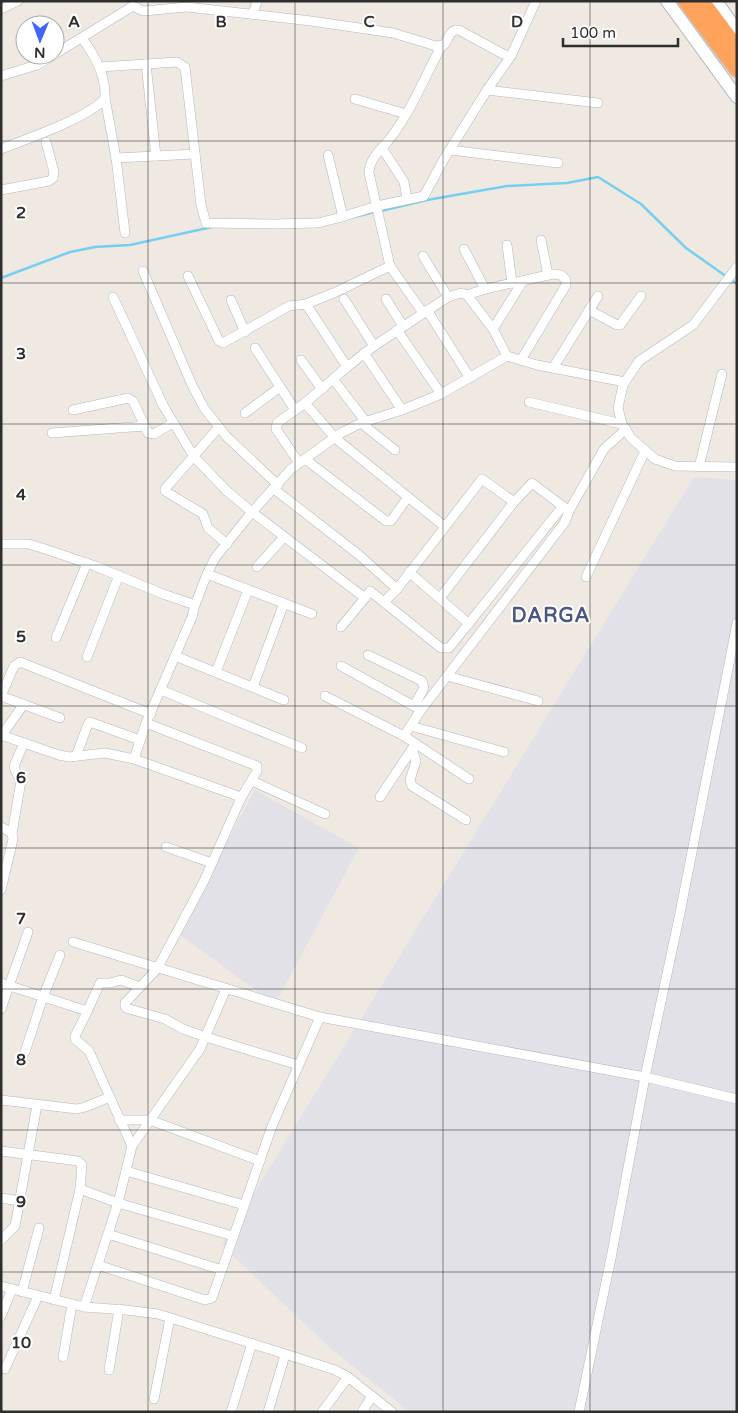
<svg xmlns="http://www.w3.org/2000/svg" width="738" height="1413" font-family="'Varela Round',sans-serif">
<rect width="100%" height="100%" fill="#efe9e1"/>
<g fill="#e3e1e8">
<path d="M 694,477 L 737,480 L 737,1412 L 410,1412 L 331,1349 L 222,1245 Z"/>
<path d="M 255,790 L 359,848 L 275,1004 L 177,933 Z"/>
</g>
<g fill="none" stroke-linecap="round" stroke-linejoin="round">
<g stroke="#75cff0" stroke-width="2.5">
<path d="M 381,211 L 427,200 L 507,186 L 567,183 L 598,177 L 641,204 L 686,248 L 737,284"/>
<path d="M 354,217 L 375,212"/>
<path d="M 1,278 L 70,252 L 95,247 L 130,245 L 212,227"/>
</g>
<g stroke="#b4b7c1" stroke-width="10">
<g id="street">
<path d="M 1,9 L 18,1"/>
<path d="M 253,14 L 257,1"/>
<path d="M 55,54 L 133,6 L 143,11 L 187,7 L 311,21 L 393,33 L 436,46 L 444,45 L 451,33 L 455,30 L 459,30 L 503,54 L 511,56"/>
<path d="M 146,64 L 156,156"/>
<path d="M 100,67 L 177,62 L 185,67 L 201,205 L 206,223 L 274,224 L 318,223 L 338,218 L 377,206 L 424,196 L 444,159 L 487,90 L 511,56 L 536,1"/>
<path d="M 1,76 L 37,65 L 54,55"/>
<path d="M 487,90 L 598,103"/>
<path d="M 105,98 L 116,158 L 125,233"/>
<path d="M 355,99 L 406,114"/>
<path d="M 382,148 L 404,182 L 407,198"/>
<path d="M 1,149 C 26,139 91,117 105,98 C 106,75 95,56 82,38"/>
<path d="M 450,150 L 558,163"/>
<path d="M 328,155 L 343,217"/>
<path d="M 116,158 L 195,154"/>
<path d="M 1,190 L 49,181 L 53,178 L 54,172 L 46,142"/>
<path d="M 541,240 L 548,275"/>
<path d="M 507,245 L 512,283"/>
<path d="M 464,249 L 485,289"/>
<path d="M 423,256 L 448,297"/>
<path d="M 390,266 L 423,313"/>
<path d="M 737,267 L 693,325 L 639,361 L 623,385 L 618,408 L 622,424 L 631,438 L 655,459 L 675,466 L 737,467"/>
<path d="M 143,271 L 192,385 L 204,408 L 226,436 L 278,485"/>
<path d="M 188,276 L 219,341 L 223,343 L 289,306 L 306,304 L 336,292 L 390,266 L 369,173 C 369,160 380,150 388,141 C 410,114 424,78 441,47"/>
<path d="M 467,295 L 485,289 L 553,274 L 561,275 L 566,280 L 566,285 L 521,360"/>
<path d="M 113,297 L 163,405 L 194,457 L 228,492 L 252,512 L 365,598 L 370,591 L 441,648 L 449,648 L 563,506"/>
<path d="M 344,299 L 374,346 L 448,297 L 461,293 L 467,295 L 493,329 L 507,356 L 537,365 L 625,382"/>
<path d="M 386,299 L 403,326"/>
<path d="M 231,300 L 245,332"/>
<path d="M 306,304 L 347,367"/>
<path d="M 427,310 L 470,378"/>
<path d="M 589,310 L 617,325 L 620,325 L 641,296"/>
<path d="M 493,329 L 523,281"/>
<path d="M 397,330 L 441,394"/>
<path d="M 255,348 L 295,410"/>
<path d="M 364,353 L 402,410"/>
<path d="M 301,360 L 322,389"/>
<path d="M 553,368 L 598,296"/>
<path d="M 333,379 L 366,422"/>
<path d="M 529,402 L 622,424"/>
<path d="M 305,403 L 335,438 L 444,526"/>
<path d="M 73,410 L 128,398 L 133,401 L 148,433 L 154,434 L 173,423"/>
<path d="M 245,413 L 280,387"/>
<path d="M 361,423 L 395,450"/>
<path d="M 219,427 L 165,489 L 165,491 L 203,514 L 208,528 L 227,544"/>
<path d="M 52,433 L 145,426"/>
<path d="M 305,459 L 386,521 L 391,521 L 408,497"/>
<path d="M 299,463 L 276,429 L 277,423 L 305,403 L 347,367 L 374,346"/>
<path d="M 699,467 L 722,374"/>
<path d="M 274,489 L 359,555 L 397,589"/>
<path d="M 1,544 L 29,544 L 48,550 L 95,566 L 163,594 L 195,605 L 207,574 L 215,558 L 252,512 L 291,469 L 341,433 L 361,423 L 402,410 L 441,394 L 507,356"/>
<path d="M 257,567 L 284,537"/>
<path d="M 409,572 L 469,624"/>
<path d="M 207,574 L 312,614"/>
<path d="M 586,577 L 645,451"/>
<path d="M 440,598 L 514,502"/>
<path d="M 384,602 L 397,589 L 482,479 L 514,502 L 532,483 L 569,511 L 604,449 L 626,429"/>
<path d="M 341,627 L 365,598"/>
<path d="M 56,638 L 87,563"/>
<path d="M 368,655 L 422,681 L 424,688 L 414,706"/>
<path d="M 175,656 L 284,700"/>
<path d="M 87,657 L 119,575"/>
<path d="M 341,666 L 421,710"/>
<path d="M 216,672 L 248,590"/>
<path d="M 447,676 L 538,701"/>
<path d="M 253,687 L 284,603"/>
<path d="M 161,690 L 302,748"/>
<path d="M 325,696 L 404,736 L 469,779"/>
<path d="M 60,718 L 1,696 L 14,666 L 20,662 L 151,714"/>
<path d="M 146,723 L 257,766 L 257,771 L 241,798"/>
<path d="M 411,726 L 504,752"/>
<path d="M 1,735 L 59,755 L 69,757 L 105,753 L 134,759 L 238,796 L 241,798 L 204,881 L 157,969 L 125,1003 L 125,1006 L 126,1008 L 165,1019 L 183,1029 L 206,1037 L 298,1065"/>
<path d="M 2,735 L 24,704"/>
<path d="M 404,736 L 421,710 L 565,522 L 569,511"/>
<path d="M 412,749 L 416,761 L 410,780 L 412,786 L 466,820"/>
<path d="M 76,756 L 88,724 L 90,722 L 140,740"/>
<path d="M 134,759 L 146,723 L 192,617 L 195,605"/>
<path d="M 252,781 L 325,814"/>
<path d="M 380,797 L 414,746"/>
<path d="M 1,827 L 12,833 L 13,839 L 1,890"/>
<path d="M 12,833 L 21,781 L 15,770 L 14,766 L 24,743"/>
<path d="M 166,847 L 212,863"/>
<path d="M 73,942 L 320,1017 L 645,1077 L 737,1099"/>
<path d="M 1,983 L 84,1010 L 87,1012 L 75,1036 L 75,1039 L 89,1051 L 132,1146"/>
<path d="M 1,1009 L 28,932"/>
<path d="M 87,1012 L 100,983 L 110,983 L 121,980 L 140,987"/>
<path d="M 25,1052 L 43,997 L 60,955"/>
<path d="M 1,1100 L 77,1109 L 85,1107 L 110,1097"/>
<path d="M 119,1120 L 150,1120 L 260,1161"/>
<path d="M 1,1151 L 78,1161 L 82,1165 L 80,1189 L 118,1203 L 233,1236"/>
<path d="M 126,1171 L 244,1205"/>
<path d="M 1,1198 L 21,1201"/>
<path d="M 108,1234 L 222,1270"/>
<path d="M 1,1240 L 15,1226 L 37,1105"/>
<path d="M 98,1265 L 205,1300 L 212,1298 L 272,1126 L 320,1017"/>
<path d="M 1,1286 L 84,1307 L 126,1310 L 158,1314 L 304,1360 L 335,1370 L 348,1377 L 392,1412"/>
<path d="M 22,1292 L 39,1228"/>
<path d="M 54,1300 L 80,1189"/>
<path d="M 84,1307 L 118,1203 L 132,1146 L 200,1049 L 226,989"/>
<path d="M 1,1316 L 12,1289"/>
<path d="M 63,1357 L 72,1304"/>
<path d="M 5,1369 L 38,1296"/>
<path d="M 109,1370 L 119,1309"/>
<path d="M 154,1399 L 170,1318"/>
<path d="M 231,1412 L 252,1343"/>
<path d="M 268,1412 L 285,1355"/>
<path d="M 322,1412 L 348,1377"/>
<path d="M 362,1412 L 372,1396"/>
<path d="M 579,1412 L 612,1253 L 645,1077 L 680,913 L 737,623"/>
</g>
</g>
<g stroke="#b4b7c1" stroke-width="14">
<g id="secondary">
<path d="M 667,1 L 737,97"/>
<path d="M 716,1 L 737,31"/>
</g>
</g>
<g stroke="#c9c9c9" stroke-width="18">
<g id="highway">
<path d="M 686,1 L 737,69"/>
<path d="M 701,1 L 737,49"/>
</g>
</g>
<use href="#street" stroke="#fff" stroke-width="9"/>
<use href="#secondary" stroke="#fff" stroke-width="12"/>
<use href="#highway" stroke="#ffa35c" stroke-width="16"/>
</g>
<path fill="none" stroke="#2e2e2e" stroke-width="1" stroke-opacity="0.55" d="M 148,1 L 148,1412M 295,1 L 295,1412M 443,1 L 443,1412M 590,1 L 590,1412M 1,141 L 737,141M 1,283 L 737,283M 1,424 L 737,424M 1,565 L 737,565M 1,706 L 737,706M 1,848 L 737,848M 1,989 L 737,989M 1,1130 L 737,1130M 1,1272 L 737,1272"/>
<g text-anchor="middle" stroke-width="4" stroke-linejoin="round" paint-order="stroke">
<g font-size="20" font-weight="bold" letter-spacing="1" fill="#4d5680" stroke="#fff">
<text x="551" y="622">DARGA</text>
</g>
</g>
<g font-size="16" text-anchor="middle" font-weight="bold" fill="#2e2e2e" stroke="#fff" stroke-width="4" stroke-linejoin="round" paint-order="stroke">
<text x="74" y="27">A</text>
<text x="221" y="27">B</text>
<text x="369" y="27">C</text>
<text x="517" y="27">D</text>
<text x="21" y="218">2</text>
<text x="21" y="359">3</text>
<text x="21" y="500">4</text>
<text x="21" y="642">5</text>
<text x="21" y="783">6</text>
<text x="21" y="924">7</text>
<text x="21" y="1065">8</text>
<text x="21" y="1207">9</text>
<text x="21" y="1348">10</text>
</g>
<rect width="738" height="1413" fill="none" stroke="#2e2e2e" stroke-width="5"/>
<g transform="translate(40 40) rotate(181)"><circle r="24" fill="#ffffff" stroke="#ababab"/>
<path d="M0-4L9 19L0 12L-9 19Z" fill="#4264fb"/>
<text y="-8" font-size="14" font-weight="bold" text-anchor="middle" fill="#2e2e2e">N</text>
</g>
<path d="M563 38v8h115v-8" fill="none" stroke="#2e2e2e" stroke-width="2.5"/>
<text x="570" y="38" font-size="15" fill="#2e2e2e" stroke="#ffffff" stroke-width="4" paint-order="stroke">100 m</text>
</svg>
